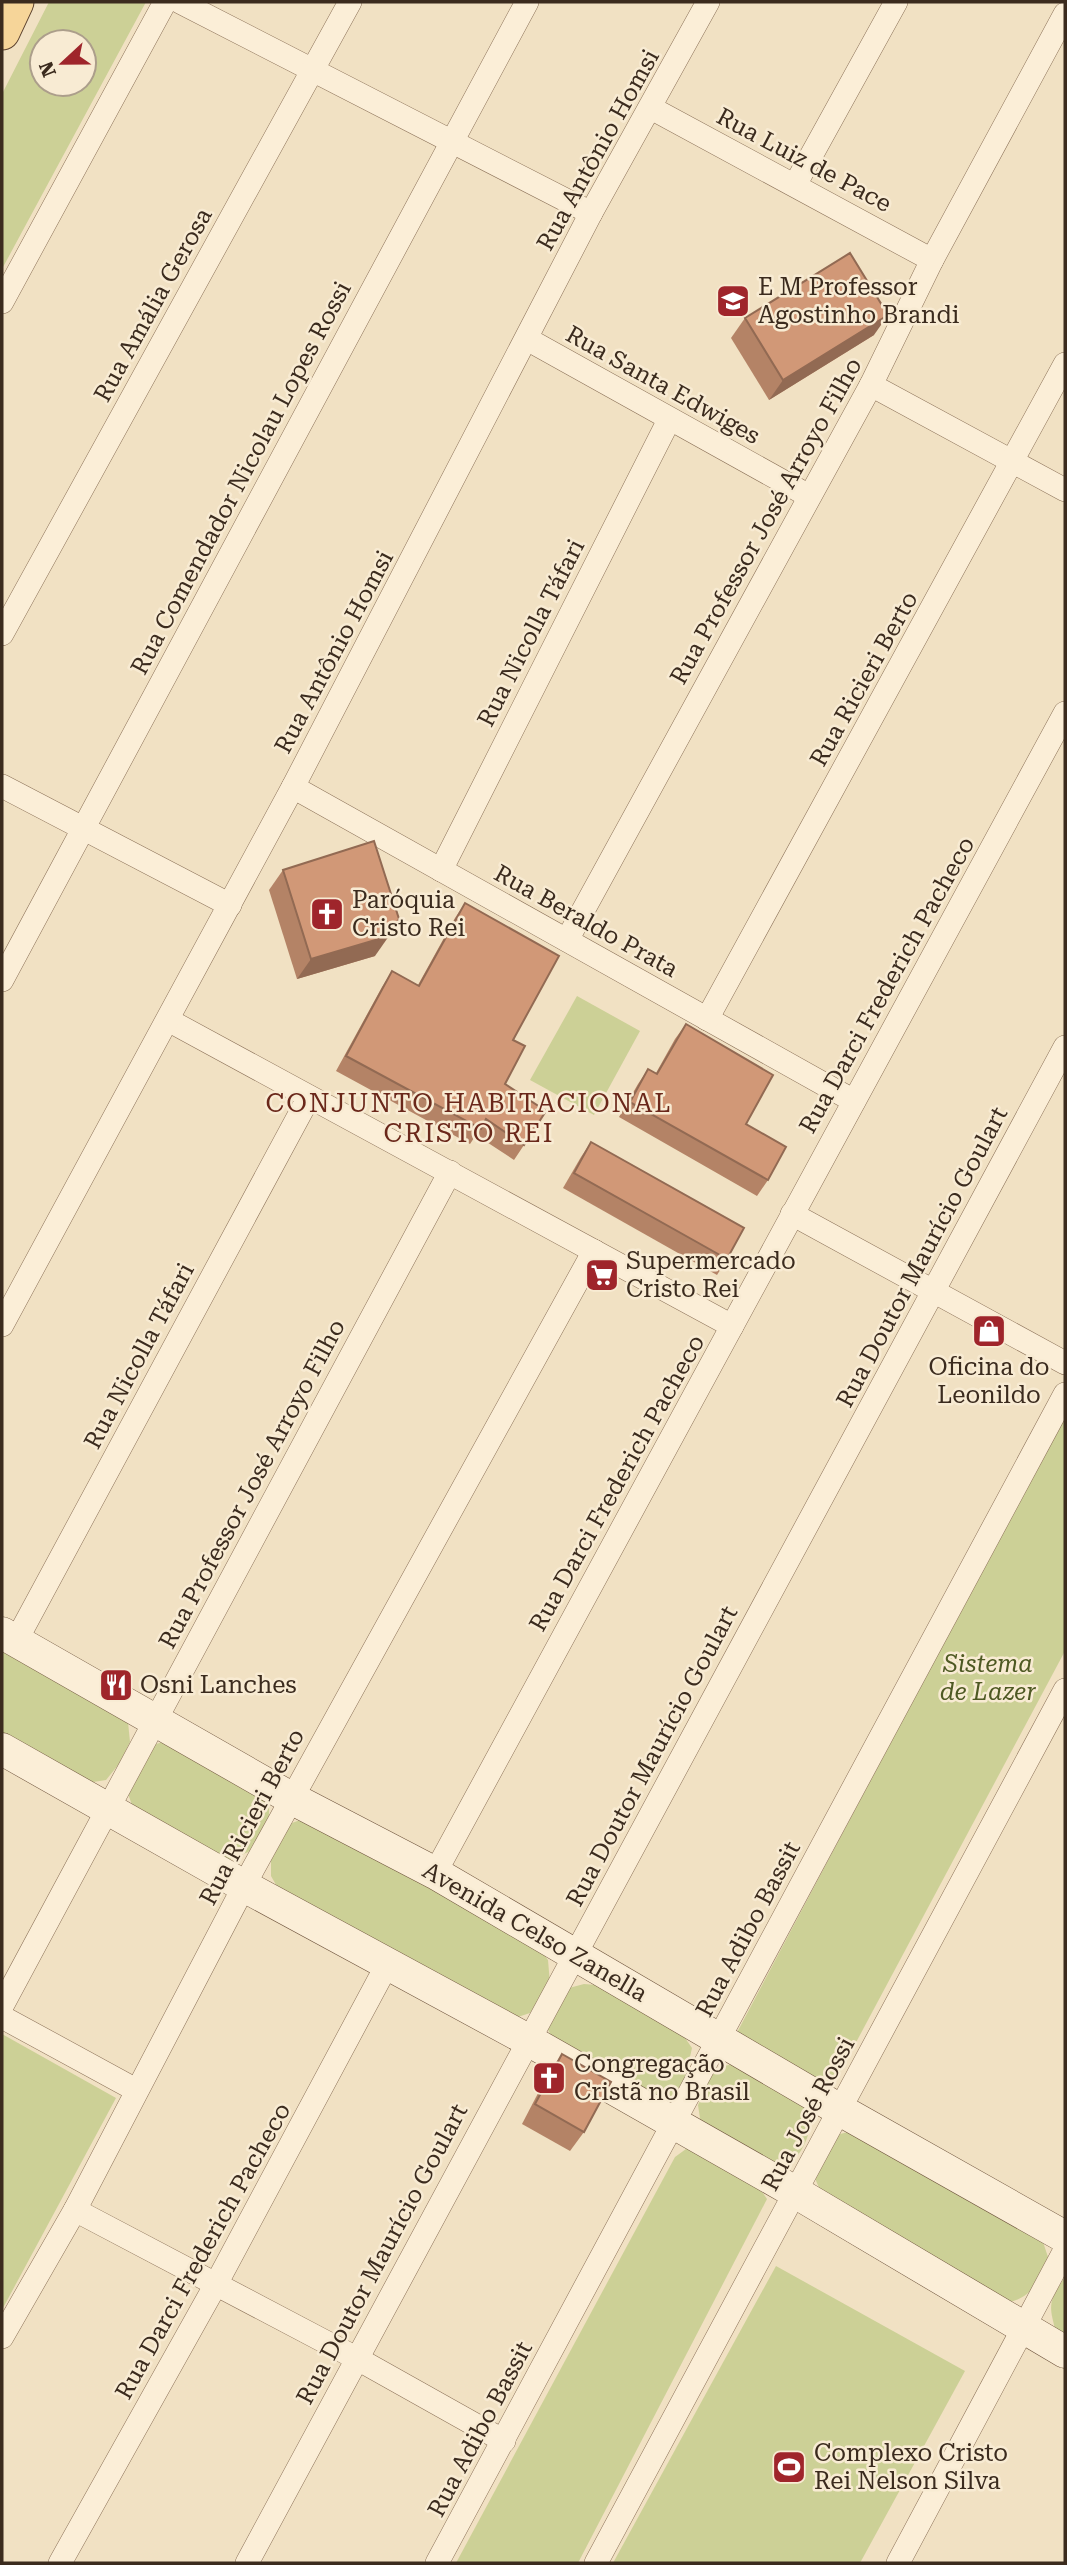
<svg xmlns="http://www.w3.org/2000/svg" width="1067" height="2565" font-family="'Roboto Serif',serif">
<rect width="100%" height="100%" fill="#f1e1c3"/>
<g fill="#ccd096" fill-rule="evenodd">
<path d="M 49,2 L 146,2 L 2,269 L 2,94 ZM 84,42 L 84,84 L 42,84 L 42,42 Z"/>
<path d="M 577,996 L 640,1031 L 594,1115 L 530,1080 Z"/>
<path d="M 1065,1413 L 1065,1651 L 829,2093 L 733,2040 Z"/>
<path d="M 2,1643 L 128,1722 L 130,1742 L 119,1764 L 106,1780 L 87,1783 L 2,1734 Z"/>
<path d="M 172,1739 L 269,1801 C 270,1842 263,1848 225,1861 L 132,1805 L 127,1791 L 150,1746 Z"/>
<path d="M 311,1816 L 536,1944 L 548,1960 L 550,1984 L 530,2013 L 506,2021 L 279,1890 L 271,1876 L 271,1857 L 281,1837 L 292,1823 Z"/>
<path d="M 584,1984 L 596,1985 L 681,2032 L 692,2048 C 686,2074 686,2085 664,2102 L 558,2048 L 547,2028 L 569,1988 Z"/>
<path d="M 2,2034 L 116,2098 L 3,2308 L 2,2307 Z"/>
<path d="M 738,2063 C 775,2082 829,2094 804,2145 C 797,2160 787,2167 771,2170 L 701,2125 L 698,2105 L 712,2074 L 724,2066 Z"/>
<path d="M 856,2130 L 1040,2233 L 1048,2257 C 1035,2284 1035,2297 1003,2304 L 825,2202 L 814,2176 L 836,2135 Z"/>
<path d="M 686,2149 L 701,2149 L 756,2183 L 767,2199 L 578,2563 L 456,2563 L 675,2157 Z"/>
<path d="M 776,2266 L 965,2371 L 860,2563 L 613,2563 Z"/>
<path d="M 1065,2277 L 1065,2337 L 1056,2332 C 1048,2304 1049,2301 1065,2277 Z"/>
</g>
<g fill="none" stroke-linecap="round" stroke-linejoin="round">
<g stroke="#8c7259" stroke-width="24">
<g id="street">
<path d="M 180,2 L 591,213"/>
<path d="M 651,108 L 932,260"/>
<path d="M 795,185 L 896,2"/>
<path d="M 2,302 L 165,2"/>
<path d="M 527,339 L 809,496"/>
<path d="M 871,385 L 1065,490"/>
<path d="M 2,634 L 350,2"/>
<path d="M 2,786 L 230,905"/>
<path d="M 293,787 L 854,1101"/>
<path d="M 441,870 L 669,420"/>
<path d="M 567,940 L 871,385 L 932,260 L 1065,14"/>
<path d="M 2,980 L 527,2"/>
<path d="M 707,1019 L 1065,364"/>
<path d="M 168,1020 L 732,1326"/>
<path d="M 792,1214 L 1065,1363"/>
<path d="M 2,1325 L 293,787 L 591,213 L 708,2"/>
<path d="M 16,1641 L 309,1097"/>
<path d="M 435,1873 L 1065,713"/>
<path d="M 2,2006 L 450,1172"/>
<path d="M 2,2017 L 136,2090"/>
<path d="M 75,2210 L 356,2358 L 504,2441"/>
<path d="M 2,2337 L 75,2210 L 253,1869 L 594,1251"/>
<path d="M 60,2563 L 215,2286 L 388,1963"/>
<path d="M 247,2563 L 1065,1047"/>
<path d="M 437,2563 L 1065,1394"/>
<path d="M 596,2563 L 1065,1690"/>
<path d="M 898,2563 L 1065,2250"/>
</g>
</g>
<g stroke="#6e533c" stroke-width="33">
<g id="secondary">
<path d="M 2,1633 L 291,1798 L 435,1873 L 840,2110 L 1065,2237"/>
<path d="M 2,1749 L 244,1886 L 528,2040 L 795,2192 L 1065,2352"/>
</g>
</g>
<g stroke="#5a402d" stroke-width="37">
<path id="primary" d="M 2,32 L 16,2"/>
</g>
<use href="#street" stroke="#fbeed7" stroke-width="23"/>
<use href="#secondary" stroke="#fbeed7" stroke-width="32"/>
<use href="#primary" stroke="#f6d599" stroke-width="35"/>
</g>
<g fill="#b48366">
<path d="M 745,318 L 874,335 L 769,400 L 731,338 Z"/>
<path d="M 283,870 L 375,956 L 297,979 L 269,890 Z"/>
<path d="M 465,903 L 513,1040 L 505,1084 L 524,1145 L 514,1160 L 476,1135 L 470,1144 L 336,1071 L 382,987 L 392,971 L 418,985 L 455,918 Z"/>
<path d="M 686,1024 L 746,1124 L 768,1180 L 757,1196 L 619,1117 L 638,1084 L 648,1069 L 656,1073 L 675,1039 Z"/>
<path d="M 591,1142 L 727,1259 L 717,1275 L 563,1188 L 581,1157 Z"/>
<path d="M 562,2054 L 584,2132 L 570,2151 L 522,2124 L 548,2074 Z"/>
</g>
<g fill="#926a53">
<path d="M 888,315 L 874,335 L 769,400 L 783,380 Z"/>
<path d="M 389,936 L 375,956 L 297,979 L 311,959 Z"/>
</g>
<g fill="#d19877" stroke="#926a53" stroke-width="2">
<path d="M 850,253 L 888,315 L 783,380 L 745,318 Z"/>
<path d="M 374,841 L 399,919 L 389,936 L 311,959 L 283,870 Z"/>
<path d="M 465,903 L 559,956 L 513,1040 L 525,1046 L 505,1084 L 546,1111 L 524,1145 L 486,1119 L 481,1129 L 346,1056 L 392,971 L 419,986 Z"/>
<path d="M 686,1024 L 773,1075 L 746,1124 L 786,1147 L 768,1180 L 630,1102 L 648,1069 L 657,1074 Z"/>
<path d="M 591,1142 L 744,1228 L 727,1259 L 574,1173 Z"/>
<path d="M 562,2054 L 611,2082 L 584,2132 L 535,2104 Z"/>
</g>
<defs>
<g id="school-square" transform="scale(1.75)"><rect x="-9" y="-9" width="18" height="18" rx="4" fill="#9f252b" stroke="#f8ebd3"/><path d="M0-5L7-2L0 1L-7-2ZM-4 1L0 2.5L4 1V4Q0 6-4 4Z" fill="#fff"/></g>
<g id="church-square" transform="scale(1.75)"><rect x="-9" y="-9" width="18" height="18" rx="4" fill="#9f252b" stroke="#f8ebd3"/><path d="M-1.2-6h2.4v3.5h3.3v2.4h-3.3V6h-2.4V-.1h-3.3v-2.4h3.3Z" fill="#fff"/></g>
<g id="supermarket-square" transform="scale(1.75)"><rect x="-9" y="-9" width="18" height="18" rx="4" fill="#9f252b" stroke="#f8ebd3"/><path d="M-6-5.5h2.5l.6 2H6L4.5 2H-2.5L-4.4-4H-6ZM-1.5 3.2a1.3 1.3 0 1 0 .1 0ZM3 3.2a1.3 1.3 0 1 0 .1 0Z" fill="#fff"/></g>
<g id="shop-square" transform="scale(1.75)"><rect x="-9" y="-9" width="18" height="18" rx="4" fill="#9f252b" stroke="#f8ebd3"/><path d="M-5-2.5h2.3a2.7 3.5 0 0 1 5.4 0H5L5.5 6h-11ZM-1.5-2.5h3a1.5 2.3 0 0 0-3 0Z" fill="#fff"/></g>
<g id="restaurant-square" transform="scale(1.75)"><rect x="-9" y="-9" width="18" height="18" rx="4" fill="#9f252b" stroke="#f8ebd3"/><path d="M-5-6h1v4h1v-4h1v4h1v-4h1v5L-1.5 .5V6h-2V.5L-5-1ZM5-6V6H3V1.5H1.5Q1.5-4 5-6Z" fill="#fff"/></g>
<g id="stadium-square" transform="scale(1.75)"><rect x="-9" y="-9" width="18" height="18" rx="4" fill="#9f252b" stroke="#f8ebd3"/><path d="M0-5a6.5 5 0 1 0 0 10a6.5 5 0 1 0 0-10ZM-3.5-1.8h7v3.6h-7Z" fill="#fff"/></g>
</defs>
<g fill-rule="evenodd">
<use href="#school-square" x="733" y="301"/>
<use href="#church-square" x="327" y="914"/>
<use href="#supermarket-square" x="602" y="1275"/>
<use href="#shop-square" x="989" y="1331"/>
<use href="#restaurant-square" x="116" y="1685"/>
<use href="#church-square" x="549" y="2078"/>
<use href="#stadium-square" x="789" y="2467"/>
</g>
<g text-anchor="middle" stroke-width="5" stroke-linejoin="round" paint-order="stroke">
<g font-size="24" fill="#3b2b1e" stroke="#f8ebd3">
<text transform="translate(598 150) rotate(-61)" y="8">Rua Antônio Homsi</text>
<text transform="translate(804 160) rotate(28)" y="8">Rua Luiz de Pace</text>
<text transform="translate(153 305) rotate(-61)" y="8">Rua Amália Gerosa</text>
<text transform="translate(663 385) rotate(29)" y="8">Rua Santa Edwiges</text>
<text transform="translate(241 478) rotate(-62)" y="8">Rua Comendador Nicolau Lopes Rossi</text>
<text transform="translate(766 521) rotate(-61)" y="8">Rua Professor José Arroyo Filho</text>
<text transform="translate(531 633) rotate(-63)" y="8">Rua Nicolla Táfari</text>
<text transform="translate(334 652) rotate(-62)" y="8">Rua Antônio Homsi</text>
<text transform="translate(864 679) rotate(-61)" y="8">Rua Ricieri Berto</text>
<text transform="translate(586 921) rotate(29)" y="8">Rua Beraldo Prata</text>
<text transform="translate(887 985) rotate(-61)" y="8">Rua Darci Frederich Pacheco</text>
<text transform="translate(922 1257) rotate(-62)" y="8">Rua Doutor Maurício Goulart</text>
<text transform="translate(139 1356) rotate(-62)" y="8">Rua Nicolla Táfari</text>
<text transform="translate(617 1483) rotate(-61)" y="8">Rua Darci Frederich Pacheco</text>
<text transform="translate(252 1484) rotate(-62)" y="8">Rua Professor José Arroyo Filho</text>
<text transform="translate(652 1756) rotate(-62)" y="8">Rua Doutor Maurício Goulart</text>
<text transform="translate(252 1817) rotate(-62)" y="8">Rua Ricieri Berto</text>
<text transform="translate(748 1929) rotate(-62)" y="8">Rua Adibo Bassit</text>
<text transform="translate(535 1932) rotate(30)" y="8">Avenida Celso Zanella</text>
<text transform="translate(808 2114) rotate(-62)" y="8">Rua José Rossi</text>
<text transform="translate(203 2251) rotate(-61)" y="8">Rua Darci Frederich Pacheco</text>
<text transform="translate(382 2254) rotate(-62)" y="8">Rua Doutor Maurício Goulart</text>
<text transform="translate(480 2429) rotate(-62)" y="8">Rua Adibo Bassit</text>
</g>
<g font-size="24" fill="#3b2b1e" stroke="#f8ebd3" text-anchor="start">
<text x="758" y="295">E M Professor<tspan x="758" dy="28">Agostinho Brandi</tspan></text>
<text x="352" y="908">Paróquia<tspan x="352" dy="28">Cristo Rei</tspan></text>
<text x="626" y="1269">Supermercado<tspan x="626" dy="28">Cristo Rei</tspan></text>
<text x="989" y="1375" text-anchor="middle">Oficina do<tspan x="989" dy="28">Leonildo</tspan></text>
<text x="140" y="1693">Osni Lanches</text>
<text x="574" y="2072">Congregação<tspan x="574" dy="28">Cristã no Brasil</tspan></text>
<text x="814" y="2461">Complexo Cristo<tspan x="814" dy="28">Rei Nelson Silva</tspan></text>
</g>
<g font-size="24" font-style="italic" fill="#4e5923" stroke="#f8ebd3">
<text x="988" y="1672">Sistema<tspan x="988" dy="28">de Lazer</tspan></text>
</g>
<g font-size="26" letter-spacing="2" fill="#6a271a" stroke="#f8ebd3">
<text x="469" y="1112">CONJUNTO HABITACIONAL<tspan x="469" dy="30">CRISTO REI</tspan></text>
</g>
</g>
<rect width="1067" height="2565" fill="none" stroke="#3b2b1e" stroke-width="7"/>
<g transform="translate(63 63) rotate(248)"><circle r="33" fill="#f8ebd3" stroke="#ac9e8b" stroke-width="2"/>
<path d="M0-5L12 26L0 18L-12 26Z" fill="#9f252b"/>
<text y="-10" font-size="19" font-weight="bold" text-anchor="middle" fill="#3b2b1e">N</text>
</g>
</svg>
